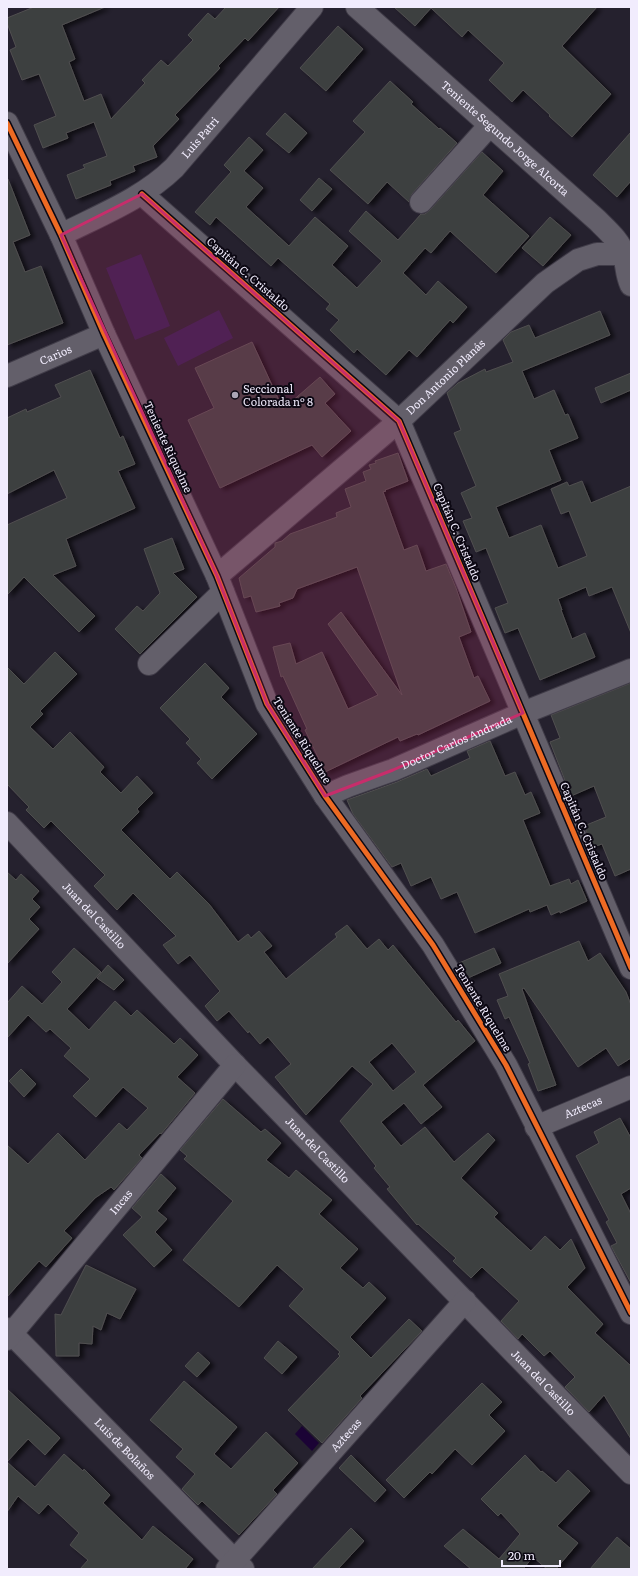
<svg xmlns="http://www.w3.org/2000/svg" width="638" height="1576" font-family="Literata,serif">
<defs>
<filter id="shadow"><feDropShadow dx="4.5" dy="2.5" stdDeviation="2" flood-color="#0009"/></filter>
</defs>
<rect width="100%" height="100%" fill="#25212e"/>
<g fill="#331f4f">
<path d="M 141,254 L 170,326 L 135,340 L 106,268 Z"/>
<path d="M 219,310 L 233,338 L 178,366 L 164,338 Z"/>
</g>
<path fill="#1b0335" d="M 302,1426 L 319,1443 L 312,1451 L 295,1434 Z"/>
<g fill="#3e3f40" stroke="#504f50" fill-rule="evenodd" filter="url(#shadow)">
<path d="M 34,7 L 105,7 L 62,25 L 75,59 L 69,62 L 84,101 L 101,94 L 111,119 L 145,83 L 142,80 L 161,60 L 168,66 L 193,40 L 188,35 L 208,13 L 215,19 L 226,7 L 279,7 L 248,41 L 245,38 L 218,66 L 220,68 L 175,115 L 179,119 L 153,146 L 157,157 L 133,166 L 135,171 L 110,181 L 111,185 L 76,199 L 67,175 L 85,168 L 83,165 L 107,156 L 94,122 L 66,133 L 68,138 L 43,148 L 34,125 L 56,116 L 39,74 L 22,80 L 10,50 L 16,47 L 7,23 L 7,18 Z"/>
<path d="M 394,7 L 597,7 L 562,46 L 611,94 L 572,137 L 549,116 L 550,115 L 523,90 L 512,102 L 489,80 L 504,63 L 468,30 L 462,37 L 431,8 L 415,26 Z"/>
<path d="M 338,26 L 363,49 L 326,91 L 300,68 Z"/>
<path d="M 390,81 L 413,102 L 411,104 L 439,129 L 440,128 L 457,143 L 412,194 L 409,202 L 387,182 L 368,204 L 330,170 L 365,132 L 353,121 Z"/>
<path d="M 285,113 L 307,133 L 289,153 L 266,134 Z"/>
<path d="M 631,132 L 631,181 L 617,197 L 593,175 Z"/>
<path d="M 249,137 L 263,150 L 244,171 L 263,188 L 246,207 L 289,246 L 315,217 L 348,246 L 332,265 L 357,288 L 382,261 L 349,231 L 366,211 L 398,240 L 421,214 L 425,214 L 430,210 L 482,152 L 503,171 L 483,195 L 529,236 L 496,273 L 450,231 L 431,253 L 425,248 L 403,273 L 426,295 L 438,281 L 467,307 L 453,323 L 450,320 L 417,357 L 409,350 L 386,375 L 357,349 L 354,353 L 330,330 L 339,320 L 326,309 L 330,304 L 278,258 L 271,266 L 216,217 L 210,225 L 195,212 L 231,172 L 224,165 Z"/>
<path d="M 319,178 L 332,189 L 312,211 L 300,200 Z"/>
<path d="M 7,179 L 8,179 L 30,235 L 13,242 L 25,272 L 41,266 L 63,323 L 7,345 Z"/>
<path d="M 550,217 L 571,235 L 543,266 L 522,248 Z"/>
<path d="M 600,311 L 610,335 L 522,371 L 534,399 L 554,390 L 565,415 L 568,414 L 578,438 L 549,450 L 561,480 L 496,507 L 509,538 L 541,525 L 558,568 L 587,556 L 569,511 L 561,514 L 551,489 L 567,482 L 569,486 L 582,481 L 591,503 L 631,486 L 631,633 L 612,587 L 589,596 L 586,587 L 558,599 L 562,610 L 561,610 L 572,639 L 585,633 L 595,657 L 540,680 L 518,628 L 505,633 L 495,608 L 508,603 L 486,548 L 476,552 L 463,521 L 472,518 L 461,493 L 476,486 L 454,433 L 461,430 L 447,393 L 458,383 L 485,369 L 486,372 L 513,362 L 503,340 L 511,332 L 529,325 L 535,338 Z"/>
<path d="M 252,342 L 283,409 L 320,377 L 335,394 L 325,403 L 351,431 L 322,457 L 312,445 L 220,488 L 188,420 L 214,408 L 195,368 Z"/>
<path d="M 90,370 L 120,438 L 123,436 L 135,464 L 118,471 L 135,508 L 66,539 L 76,566 L 53,575 L 95,616 L 79,632 L 24,577 L 7,595 L 7,525 L 67,498 L 54,470 L 7,494 L 7,418 L 26,409 L 27,412 L 61,397 L 55,385 Z"/>
<path d="M 631,373 L 631,390 L 601,403 L 595,388 Z"/>
<path d="M 398,453 L 408,481 L 385,490 L 386,491 L 383,492 L 404,550 L 417,545 L 426,571 L 446,564 L 456,588 L 471,632 L 459,637 L 474,678 L 478,676 L 490,701 L 418,735 L 417,734 L 400,741 L 398,737 L 325,772 L 305,730 L 307,729 L 283,676 L 281,677 L 273,647 L 290,643 L 296,664 L 322,652 L 348,709 L 378,695 L 328,624 L 341,612 L 402,695 L 357,567 L 297,589 L 293,598 L 279,603 L 280,606 L 256,612 L 251,596 L 244,598 L 239,578 L 275,547 L 275,543 L 282,541 L 290,534 L 337,517 L 336,513 L 351,507 L 345,489 L 366,481 L 363,472 L 371,469 L 369,465 L 376,463 L 375,461 Z"/>
<path d="M 172,538 L 184,569 L 173,573 L 197,597 L 140,654 L 115,629 L 137,606 L 143,611 L 160,593 L 144,549 Z"/>
<path d="M 55,652 L 77,674 L 40,711 L 43,714 L 30,727 L 53,749 L 70,732 L 104,767 L 100,772 L 121,793 L 137,776 L 153,793 L 137,809 L 139,812 L 121,830 L 170,879 L 177,872 L 209,904 L 238,942 L 248,934 L 251,938 L 259,931 L 272,946 L 264,952 L 286,979 L 337,937 L 335,934 L 347,925 L 367,949 L 379,939 L 388,950 L 393,945 L 456,1022 L 458,1020 L 475,1041 L 423,1085 L 442,1107 L 421,1124 L 404,1103 L 381,1122 L 401,1146 L 425,1127 L 454,1162 L 488,1133 L 495,1140 L 461,1178 L 498,1213 L 494,1217 L 531,1251 L 545,1236 L 560,1250 L 571,1239 L 585,1268 L 567,1287 L 603,1324 L 595,1333 L 631,1366 L 631,1439 L 604,1395 L 589,1412 L 565,1387 L 575,1377 L 550,1351 L 544,1356 L 522,1334 L 518,1339 L 501,1321 L 519,1301 L 482,1267 L 471,1278 L 453,1261 L 456,1258 L 418,1224 L 417,1225 L 387,1189 L 390,1187 L 374,1168 L 376,1166 L 340,1121 L 373,1084 L 352,1066 L 306,1115 L 275,1077 L 291,1064 L 268,1037 L 260,1044 L 249,1031 L 248,1033 L 229,1011 L 217,1021 L 205,1006 L 220,991 L 190,955 L 178,964 L 163,945 L 176,936 L 133,893 L 117,910 L 94,886 L 105,875 L 51,821 L 44,828 L 26,810 L 29,807 L 7,784 L 7,667 L 24,684 ZM 392,1043 L 416,1072 L 393,1091 L 369,1062 Z"/>
<path d="M 205,663 L 229,688 L 221,697 L 257,734 L 212,779 L 197,763 L 201,759 L 186,743 L 190,739 L 160,708 Z"/>
<path d="M 631,683 L 631,869 L 615,876 L 602,844 L 593,847 L 584,826 L 606,817 L 594,786 L 571,796 L 550,742 L 560,738 L 551,715 Z"/>
<path d="M 490,741 L 505,776 L 515,772 L 525,795 L 531,792 L 540,813 L 523,820 L 550,886 L 569,879 L 571,884 L 578,880 L 587,901 L 560,913 L 560,911 L 551,915 L 547,905 L 530,912 L 529,909 L 475,933 L 457,892 L 441,899 L 431,877 L 411,886 L 401,863 L 392,867 L 353,814 L 347,800 L 397,782 L 427,769 L 431,776 L 470,758 L 467,751 Z"/>
<path d="M 7,872 L 16,880 L 21,874 L 39,891 L 32,899 L 40,907 L 29,919 L 39,929 L 7,964 Z"/>
<path d="M 579,941 L 588,961 L 600,953 L 626,992 L 631,1005 L 631,1058 L 618,1066 L 606,1048 L 578,1067 L 524,988 L 522,989 L 556,1085 L 538,1091 L 528,1064 L 530,1063 L 509,1017 L 505,1019 L 497,1000 L 508,996 L 499,974 Z"/>
<path d="M 74,948 L 101,972 L 67,1009 L 89,1030 L 115,1001 L 131,1016 L 137,1010 L 174,1044 L 180,1038 L 198,1055 L 177,1077 L 195,1093 L 161,1134 L 160,1133 L 139,1155 L 142,1158 L 114,1190 L 111,1187 L 95,1198 L 64,1231 L 72,1238 L 46,1267 L 39,1261 L 7,1297 L 7,1145 L 28,1164 L 58,1133 L 85,1160 L 119,1123 L 127,1130 L 148,1108 L 123,1087 L 96,1117 L 73,1096 L 90,1079 L 64,1056 L 71,1048 L 50,1029 L 46,1032 L 28,1015 L 7,1038 L 7,1003 L 22,986 L 42,1004 L 62,982 L 52,972 Z"/>
<path d="M 494,948 L 501,963 L 468,978 L 459,963 Z"/>
<path d="M 108,965 L 124,980 L 114,990 L 97,978 Z"/>
<path d="M 21,1069 L 36,1084 L 24,1097 L 9,1081 Z"/>
<path d="M 223,1099 L 261,1132 L 265,1129 L 281,1143 L 266,1160 L 289,1178 L 296,1170 L 332,1200 L 319,1214 L 358,1249 L 340,1268 L 363,1288 L 369,1282 L 386,1298 L 350,1337 L 371,1358 L 409,1319 L 422,1331 L 360,1396 L 362,1398 L 322,1443 L 288,1410 L 340,1356 L 338,1354 L 340,1352 L 289,1306 L 304,1289 L 277,1265 L 239,1307 L 183,1260 L 233,1201 L 184,1159 L 187,1156 L 180,1150 Z"/>
<path d="M 620,1118 L 631,1138 L 631,1188 L 621,1194 L 631,1214 L 631,1283 L 611,1246 L 617,1243 L 606,1222 L 609,1220 L 576,1156 L 599,1143 L 594,1132 Z"/>
<path d="M 161,1174 L 176,1188 L 157,1211 L 167,1219 L 155,1232 L 172,1250 L 154,1267 L 123,1235 L 142,1217 L 132,1208 Z"/>
<path d="M 86,1265 L 136,1289 L 120,1319 L 107,1313 L 101,1330 L 93,1326 L 92,1344 L 79,1343 L 79,1356 L 56,1356 L 55,1314 L 61,1315 Z"/>
<path d="M 278,1341 L 297,1357 L 282,1374 L 264,1358 Z"/>
<path d="M 198,1352 L 210,1363 L 197,1377 L 185,1366 Z"/>
<path d="M 184,1381 L 237,1427 L 214,1454 L 231,1469 L 266,1432 L 298,1463 L 273,1490 L 277,1494 L 239,1535 L 202,1501 L 198,1505 L 182,1489 L 195,1474 L 176,1457 L 183,1449 L 150,1420 Z"/>
<path d="M 482,1383 L 502,1402 L 489,1415 L 505,1431 L 472,1465 L 455,1449 L 432,1474 L 430,1472 L 404,1498 L 386,1480 Z"/>
<path d="M 7,1389 L 60,1438 L 45,1455 L 28,1439 L 7,1462 L 35,1487 L 64,1454 L 83,1471 L 84,1469 L 110,1495 L 103,1503 L 142,1540 L 153,1526 L 193,1559 L 185,1569 L 80,1569 L 88,1560 L 70,1545 L 79,1533 L 48,1504 L 39,1514 L 18,1496 L 7,1512 Z"/>
<path d="M 351,1455 L 386,1490 L 375,1502 L 339,1468 Z"/>
<path d="M 525,1455 L 541,1472 L 542,1471 L 556,1483 L 568,1470 L 590,1491 L 557,1526 L 578,1543 L 556,1569 L 547,1569 L 533,1557 L 523,1569 L 471,1569 L 444,1546 L 463,1529 L 499,1559 L 520,1534 L 501,1513 L 498,1516 L 481,1499 Z"/>
<path d="M 351,1528 L 364,1541 L 338,1569 L 312,1569 Z"/>
<path d="M 617,1537 L 631,1549 L 631,1569 L 590,1569 Z"/>
</g>
<g fill="none" stroke-linecap="round" stroke-linejoin="round">
<g stroke="#403c48" stroke-width="24">
<g id="minor">
<path id="s1" d="M 357,7 L 597,220 C 607,230 620,241 624,255 C 627,266 626,274 631,285"/>
<path d="M 7,123 L 61,235 L 104,334 L 217,576 L 267,704 L 325,796 L 433,945 L 506,1065 L 631,1313"/>
<path d="M 142,194 L 399,421 L 631,968"/>
<path d="M 421,202 L 490,125"/>
<path id="s2" d="M 61,235 C 100,215 142,199 174,168 L 312,7"/>
<path id="s3" d="M 7,376 L 104,334"/>
<path id="s4" d="M 217,576 L 399,421 L 545,283 L 578,260 L 597,254 L 631,254"/>
<path d="M 149,664 L 223,592"/>
<path id="s5" d="M 325,796 L 348,786 L 393,770 L 523,713 L 631,670"/>
<path id="s6" d="M 7,823 L 235,1065 L 631,1473"/>
<path id="s7" d="M 536,1127 L 631,1087"/>
<path id="s8" d="M 7,1329 L 243,1569"/>
<path id="s9" d="M 7,1339 L 235,1065"/>
<path id="s10" d="M 227,1569 L 465,1301"/>
</g>
</g>
<use href="#minor" stroke="#635f6a" stroke-width="22"/>
<g stroke="#0c0813" stroke-width="8">
<g id="cycleway">
<path d="M 7,123 L 61,235 L 104,334 L 217,576 L 267,704 L 325,796 L 433,945 L 506,1065 L 631,1313"/>
<path d="M 142,194 L 399,421 L 631,968"/>
</g>
</g>
<use href="#cycleway" stroke="#ed6a23" stroke-width="5"/>
</g>
<path fill="#c72d6b" fill-opacity="0.2" stroke="#c72d6b" stroke-width="3" stroke-linejoin="round" d="M 142,194 L 399,421 L 523,713 L 393,770 L 325,796 L 267,704 L 217,576 L 61,235 Z"/>
<circle fill="#aaa5b5" stroke="#0c0813" stroke-width="1.5" cx="235" cy="395" r="4"/>
<g text-anchor="middle" stroke-width="4" stroke-linejoin="round" paint-order="stroke">
<g font-size="11" fill="#f1ecfd" stroke="#0c0813">
<text dy="4" stroke="none"><textPath href="#s2" startOffset="172">Luis Patri</textPath></text>
<text dy="4" stroke="none"><textPath href="#s1" startOffset="198">Teniente Segundo Jorge Alcorta</textPath></text>
<text transform="translate(248 274) rotate(41)" y="4">Capitán C. Cristaldo</text>
<text dy="4" stroke="none"><textPath href="#s3" startOffset="53">Carios</textPath></text>
<text dy="4" stroke="none"><textPath href="#s4" startOffset="303">Don Antonio Planás</textPath></text>
<text transform="translate(168 447) rotate(65)" y="4">Teniente Riquelme</text>
<text transform="translate(457 532) rotate(67)" y="4">Capitán C. Cristaldo</text>
<text transform="translate(302 740) rotate(58)" y="4">Teniente Riquelme</text>
<text dy="4" stroke="none"><textPath href="#s5" startOffset="142">Doctor Carlos Andrada</textPath></text>
<text transform="translate(584 831) rotate(67)" y="4">Capitán C. Cristaldo</text>
<text dy="4" stroke="none"><textPath href="#s6" startOffset="127">Juan del Castillo</textPath></text>
<text transform="translate(483 1008) rotate(59)" y="4">Teniente Riquelme</text>
<text dy="4" stroke="none"><textPath href="#s7" startOffset="51">Aztecas</textPath></text>
<text dy="4" stroke="none"><textPath href="#s6" startOffset="451">Juan del Castillo</textPath></text>
<text dy="4" stroke="none"><textPath href="#s9" startOffset="178">Incas</textPath></text>
<text dy="4" stroke="none"><textPath href="#s6" startOffset="775">Juan del Castillo</textPath></text>
<text dy="4" stroke="none"><textPath href="#s10" startOffset="179">Aztecas</textPath></text>
<text dy="4" stroke="none"><textPath href="#s8" startOffset="168">Luis de Bolaños</textPath></text>
</g>
<g font-size="11" fill="#f1ecfd" stroke="#0c0813" text-anchor="start">
<text x="243" y="393">Seccional<tspan x="243" dy="13">Colorada nº 8</tspan></text>
</g>
</g>
<rect width="638" height="1576" fill="none" stroke="#f1ecfd" stroke-width="16"/>
<path d="M502 1560v6h58v-6" fill="none" stroke="#f1ecfd" stroke-width="2"/>
<text x="508" y="1560" font-size="12" fill="#f1ecfd" stroke="#0c0813" stroke-width="3" paint-order="stroke">20 m</text>
</svg>
